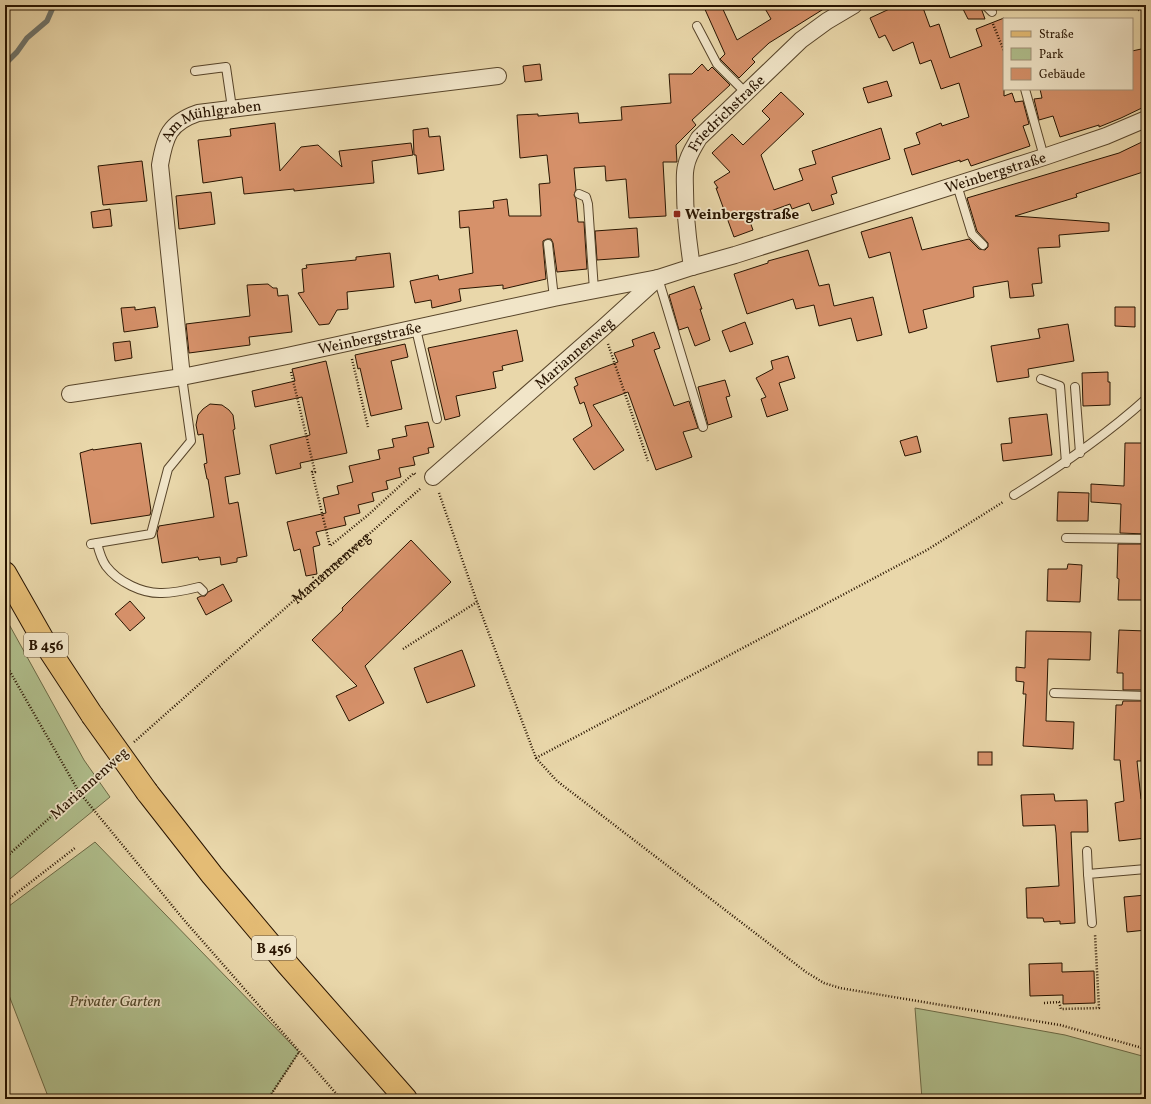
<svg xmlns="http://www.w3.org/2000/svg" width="1151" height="1104" font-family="Vollkorn,serif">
<rect width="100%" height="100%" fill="#e9d7aa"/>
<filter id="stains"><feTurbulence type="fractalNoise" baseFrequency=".005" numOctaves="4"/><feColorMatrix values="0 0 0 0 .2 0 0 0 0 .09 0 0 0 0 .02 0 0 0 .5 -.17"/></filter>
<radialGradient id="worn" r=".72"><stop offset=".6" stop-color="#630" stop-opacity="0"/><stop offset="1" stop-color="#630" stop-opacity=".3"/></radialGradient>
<g fill="#b0bf8d" stroke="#6c6a46">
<path d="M 5,617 L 84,760 L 110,797 L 5,883 Z"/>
<path d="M 95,842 L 299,1052 L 268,1099 L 49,1099 L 5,985 L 5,909 Z"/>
<path d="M 915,1008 L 1065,1035 L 1146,1057 L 1146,1099 L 922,1099 Z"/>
</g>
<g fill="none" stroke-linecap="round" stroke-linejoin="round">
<path stroke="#6f756d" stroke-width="5.5" d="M 5,64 L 17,52 L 27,38 L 47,21 L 54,5"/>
</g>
<g fill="#d6916a" stroke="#281400">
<path d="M 703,5 L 721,5 L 737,40 L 771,19 L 763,5 L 830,5 L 769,43 L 752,59 L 755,62 L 739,78 L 720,59 L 725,54 Z"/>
<path d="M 898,5 L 922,5 L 930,27 L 939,24 L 950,58 L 982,46 L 976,29 L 1004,18 L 1004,96 L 1012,93 L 1015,102 L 1023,101 L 1029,124 L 1023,126 L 1030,146 L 971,166 L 968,159 L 960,162 L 960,160 L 912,175 L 904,149 L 920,144 L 916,133 L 941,123 L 942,126 L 969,117 L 959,83 L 941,89 L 931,60 L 920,64 L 913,42 L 893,51 L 885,35 L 879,38 L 870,18 Z"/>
<path d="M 961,5 L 980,5 L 985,19 L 968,19 Z"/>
<path d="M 1146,48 L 1146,106 L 1121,118 L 1099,127 L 1099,125 L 1060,137 L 1053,116 L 1039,120 L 1034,99 L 1042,98 L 1040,89 L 1132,89 L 1132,51 Z"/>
<path d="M 540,64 L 542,80 L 525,82 L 523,66 Z"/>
<path d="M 702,64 L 708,71 L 712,67 L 730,85 L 692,120 L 696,125 L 676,145 L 677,162 L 663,162 L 666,216 L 629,218 L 626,179 L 606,181 L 605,166 L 574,168 L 576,190 L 574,195 L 576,199 L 578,222 L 584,222 L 587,269 L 557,272 L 553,243 L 551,239 L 547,239 L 543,241 L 543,245 L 546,279 L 503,289 L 503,285 L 459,289 L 461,301 L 432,308 L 431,300 L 415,303 L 410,281 L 438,275 L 439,280 L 473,273 L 469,227 L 460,228 L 459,211 L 494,208 L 493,201 L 507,199 L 509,216 L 541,216 L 539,184 L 550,183 L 547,155 L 520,158 L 517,115 L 538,114 L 538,116 L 578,113 L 579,123 L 622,120 L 621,107 L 671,103 L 669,74 L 692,74 Z"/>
<path d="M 887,81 L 892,96 L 868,103 L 863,88 Z"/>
<path d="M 781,92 L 804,114 L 761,155 L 774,190 L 803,180 L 799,169 L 816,164 L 812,151 L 881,128 L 890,159 L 832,177 L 837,193 L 831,195 L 834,204 L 812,211 L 809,203 L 792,209 L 790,204 L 749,219 L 753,230 L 734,237 L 716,188 L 718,188 L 714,182 L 730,172 L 712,153 L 732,134 L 743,145 L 770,119 L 762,111 Z"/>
<path d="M 275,123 L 280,171 L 301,147 L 318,145 L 342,167 L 339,151 L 411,143 L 413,155 L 372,161 L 374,183 L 294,191 L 294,189 L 244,194 L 242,177 L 203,183 L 198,140 L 231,136 L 230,129 Z"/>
<path d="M 428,128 L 429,137 L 440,136 L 444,170 L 418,174 L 416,155 L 414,155 L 413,130 Z"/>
<path d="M 1146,140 L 1146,171 L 1076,194 L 1077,197 L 1015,216 L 1109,223 L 1109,231 L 1059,235 L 1060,247 L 1038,248 L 1042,283 L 1032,284 L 1034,296 L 1010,298 L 1008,281 L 973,287 L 974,297 L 923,310 L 927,328 L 909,333 L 890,252 L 869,258 L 861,232 L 912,217 L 922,250 L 969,239 L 979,249 L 985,250 L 988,247 L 988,243 L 977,231 L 967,198 L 1119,153 Z"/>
<path d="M 142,161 L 147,201 L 103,205 L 98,166 Z"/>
<path d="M 211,192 L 215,224 L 179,229 L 176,196 Z"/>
<path d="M 110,209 L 112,226 L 93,228 L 91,212 Z"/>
<path d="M 637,228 L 639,257 L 597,260 L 595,231 Z"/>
<path d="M 808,250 L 819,286 L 829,284 L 834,306 L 873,297 L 882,335 L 857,341 L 851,318 L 819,326 L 814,305 L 796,309 L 793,299 L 747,314 L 734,274 L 768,263 L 768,261 Z"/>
<path d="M 390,253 L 394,287 L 347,292 L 348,309 L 337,310 L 329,324 L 319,325 L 298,293 L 304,292 L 302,269 L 307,268 L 306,265 L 356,260 L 356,257 Z"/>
<path d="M 268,284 L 273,288 L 277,288 L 278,296 L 288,295 L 292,332 L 249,337 L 250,345 L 189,353 L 186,324 L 250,316 L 247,285 Z"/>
<path d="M 694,286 L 702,309 L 700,309 L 710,340 L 695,346 L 688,327 L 679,330 L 669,295 Z"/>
<path d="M 135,307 L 135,310 L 155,307 L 158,327 L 124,332 L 121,308 Z"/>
<path d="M 1115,307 L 1135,307 L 1135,327 L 1115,326 Z"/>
<path d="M 745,322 L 753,344 L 730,352 L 722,331 Z"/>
<path d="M 1068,324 L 1074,361 L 1028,369 L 1029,377 L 997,382 L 991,346 L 1040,338 L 1038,329 Z"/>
<path d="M 517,330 L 523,361 L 502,366 L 503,370 L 493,372 L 496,388 L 456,396 L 460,416 L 445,420 L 428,348 Z"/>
<path d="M 654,332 L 660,348 L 654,350 L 674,406 L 689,401 L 698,428 L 683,432 L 692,457 L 656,470 L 628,392 L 593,405 L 624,450 L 594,470 L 573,439 L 592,426 L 584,402 L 580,404 L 574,387 L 578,385 L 575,378 L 618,362 L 614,353 L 634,346 L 632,340 Z"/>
<path d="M 130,341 L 132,358 L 115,361 L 113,343 Z"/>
<path d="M 405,344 L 408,357 L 391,361 L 402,409 L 371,416 L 360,368 L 358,369 L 355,355 Z"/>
<path d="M 788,356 L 795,378 L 779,383 L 788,410 L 767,417 L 761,399 L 766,397 L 756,378 L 773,369 L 771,361 Z"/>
<path d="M 326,361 L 347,453 L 300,463 L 301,468 L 276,474 L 270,445 L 310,435 L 302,397 L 255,407 L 252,391 L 295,381 L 292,369 Z"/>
<path d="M 1108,372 L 1108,382 L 1110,382 L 1110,405 L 1083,406 L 1082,373 Z"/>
<path d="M 725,380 L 730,396 L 726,397 L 732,417 L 708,425 L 698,387 Z"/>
<path d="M 210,404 L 222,405 L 229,410 L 233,415 L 235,429 L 233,430 L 240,474 L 225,477 L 229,504 L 238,502 L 247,556 L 237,558 L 237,562 L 221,565 L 220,557 L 199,560 L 198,557 L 162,563 L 157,533 L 159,526 L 214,517 L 208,479 L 207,479 L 204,464 L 207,463 L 203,434 L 198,435 L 196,425 L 198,415 L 203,409 Z"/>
<path d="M 1047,414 L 1052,455 L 1003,461 L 1001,444 L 1012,443 L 1009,418 Z"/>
<path d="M 428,422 L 434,447 L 428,448 L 429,453 L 413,457 L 415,465 L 399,468 L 401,477 L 386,481 L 388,489 L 372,493 L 374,501 L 358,505 L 360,513 L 344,517 L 346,525 L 316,532 L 320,545 L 313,547 L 317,574 L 306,576 L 300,549 L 294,551 L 287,522 L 326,513 L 323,498 L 339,494 L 337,486 L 353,482 L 349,466 L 380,459 L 378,450 L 394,447 L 392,439 L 407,436 L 405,426 Z"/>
<path d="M 917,436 L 921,452 L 905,456 L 900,441 Z"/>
<path d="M 141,443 L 151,511 L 150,515 L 91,524 L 80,453 L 93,449 L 93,450 Z"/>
<path d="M 1125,443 L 1146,443 L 1146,534 L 1120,533 L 1121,504 L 1091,502 L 1091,484 L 1124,486 Z"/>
<path d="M 1058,492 L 1089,493 L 1088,521 L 1057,521 Z"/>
<path d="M 411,540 L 451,582 L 365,666 L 384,703 L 349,721 L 336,696 L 357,686 L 312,640 L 343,610 L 342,608 Z"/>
<path d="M 1118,544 L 1146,544 L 1146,600 L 1118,600 L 1119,579 L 1117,578 Z"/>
<path d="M 1068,564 L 1082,565 L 1080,602 L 1047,601 L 1048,569 L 1067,569 Z"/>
<path d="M 223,584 L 232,601 L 206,615 L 197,598 L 201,596 L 205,596 L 208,592 Z"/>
<path d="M 130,601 L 145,618 L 130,631 L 115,614 Z"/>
<path d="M 1119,630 L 1146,631 L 1146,674 L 1143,673 L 1142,690 L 1123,690 L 1123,673 L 1117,673 Z"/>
<path d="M 1026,631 L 1091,632 L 1090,660 L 1048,659 L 1046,721 L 1074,722 L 1073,749 L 1023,746 L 1026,694 L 1023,694 L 1024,682 L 1016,681 L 1016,667 L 1025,668 Z"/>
<path d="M 462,650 L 475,686 L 427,703 L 414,668 Z"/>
<path d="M 1123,701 L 1142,701 L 1141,761 L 1137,761 L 1141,799 L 1143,799 L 1146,824 L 1146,838 L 1119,841 L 1115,803 L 1124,801 L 1120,760 L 1114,760 L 1116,705 L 1122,705 Z"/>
<rect x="978" y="752" width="14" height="13"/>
<path d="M 1054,794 L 1055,801 L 1087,800 L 1088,832 L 1071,832 L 1075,923 L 1060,924 L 1060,921 L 1044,922 L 1043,918 L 1027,918 L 1026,888 L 1059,886 L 1056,833 L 1055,825 L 1023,826 L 1021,795 Z"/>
<path d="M 1146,895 L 1146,930 L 1127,932 L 1124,897 Z"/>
<path d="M 1062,963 L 1062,972 L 1094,971 L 1095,1003 L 1063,1004 L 1063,995 L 1030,996 L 1029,964 Z"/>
</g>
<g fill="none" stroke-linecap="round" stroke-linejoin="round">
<g stroke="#58452a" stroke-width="10">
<g id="lane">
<path d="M 985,5 L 992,12"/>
<path d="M 697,26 L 717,64 L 746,93"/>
<path d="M 195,71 L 226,67 L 232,108"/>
<path d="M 1025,89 L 1044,157"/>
<path d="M 957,185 L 972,234 L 983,245"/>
<path d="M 579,194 L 586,197 L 588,204 L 594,290"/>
<path d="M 548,244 L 554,298"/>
<path d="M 658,278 L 703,427"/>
<path d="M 416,329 L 437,419"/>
<path d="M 1041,379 L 1060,386 L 1066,463"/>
<path d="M 1075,387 L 1080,453"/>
<path d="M 1014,495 C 1061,466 1105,436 1146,399"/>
<path d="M 1066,538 L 1146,539"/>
<path d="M 97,543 C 99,551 101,559 106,566 C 118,582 143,594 162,593 C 175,593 187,590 199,587 L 203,591"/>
<path d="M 91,544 L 151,534 L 168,469 L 191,441 L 182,377"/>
<path d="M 1054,693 L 1146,696"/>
<path d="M 1087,851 L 1088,874"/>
<path d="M 1092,923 L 1088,874 L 1146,869"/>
</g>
</g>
<g stroke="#58452a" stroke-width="18">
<g id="street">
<path id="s2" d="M 692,267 C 688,241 685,216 685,190 C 685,182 684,174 686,166 C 688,155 694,147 699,138 L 801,40 L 827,21 L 854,5"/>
<path id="s3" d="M 182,377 L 160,165 C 165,136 169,123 198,113 L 498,76"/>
<path id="s4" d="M 70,394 L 182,377 L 287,356 L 554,298 L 658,278 L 692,267 L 735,255 L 1044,157 L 1106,136 L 1146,119"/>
<path id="s5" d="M 433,477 L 603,328 L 658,278"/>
</g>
</g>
<g stroke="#281400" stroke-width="24">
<g id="primary">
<path d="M 5,573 L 46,645 L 92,715"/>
<path d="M 147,792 L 212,875 L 287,964 L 406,1099"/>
</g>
</g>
<g stroke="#281400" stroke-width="2.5" stroke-dasharray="1 2" stroke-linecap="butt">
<path d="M 1138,10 L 1146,8"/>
<path d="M 993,24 L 1004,51"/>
<path d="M 608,344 L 648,461"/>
<path d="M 352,359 L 368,427"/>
<path d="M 291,372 L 315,472 L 312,472 L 330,546 L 368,515 L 414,473 L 416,475"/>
<path d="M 439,493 L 477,602 L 536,758 L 557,781 L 806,972 L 824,983 L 840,988 L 1060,1025 L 1146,1049"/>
<path d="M 403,649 L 477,602"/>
<path d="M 5,663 L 79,792 L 184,920 L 341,1099"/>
<path id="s1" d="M 134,742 L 421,488"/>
<path d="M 536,758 L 927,550 L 1003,502"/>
<path d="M 5,858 L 105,768"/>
<path d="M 5,902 L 75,848"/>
<path d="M 1044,1003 L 1059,1002 L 1061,1009 L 1099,1008 L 1095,934"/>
<path d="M 268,1099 L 299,1052"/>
</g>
<use href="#lane" stroke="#f1e5c8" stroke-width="8"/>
<use href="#street" stroke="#f1e5c8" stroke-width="16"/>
<use href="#primary" stroke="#e4bc75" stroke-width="22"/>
<g stroke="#281400" stroke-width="24" stroke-linecap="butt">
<path id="primary-bridge" d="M 92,715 L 147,792"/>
</g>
<use href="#primary-bridge" stroke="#e4bc75" stroke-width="22"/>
</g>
<rect fill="#8f2418" stroke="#f1e5c8" stroke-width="1.5" x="673" y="210" width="8" height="8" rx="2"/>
<g text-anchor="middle" stroke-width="3.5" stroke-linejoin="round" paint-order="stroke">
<g fill="#f1e5c8" stroke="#64533c" stroke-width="1">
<rect x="24" y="633" width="44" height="24" rx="3"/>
<rect x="252" y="936" width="44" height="24" rx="3"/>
</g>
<g font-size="14" font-weight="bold" fill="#281400">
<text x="46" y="650">B 456</text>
<text x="274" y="953">B 456</text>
</g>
<g font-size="15" fill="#281400" stroke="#f1e5c8">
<text dy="5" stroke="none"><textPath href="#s2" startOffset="169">Friedrichstraße</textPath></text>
<text dy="5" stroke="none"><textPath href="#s3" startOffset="292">Am Mühlgraben</textPath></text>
<text dy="5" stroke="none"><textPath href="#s4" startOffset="953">Weinbergstraße</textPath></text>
<text dy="5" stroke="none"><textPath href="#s4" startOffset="305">Weinbergstraße</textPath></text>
<text dy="5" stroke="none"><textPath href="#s5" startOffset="188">Mariannenweg</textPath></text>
<text dy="5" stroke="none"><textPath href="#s1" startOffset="263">Mariannenweg</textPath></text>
<text transform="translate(89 783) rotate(-42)" y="5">Mariannenweg</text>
</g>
<g font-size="15" font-weight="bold" fill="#281400" stroke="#f1e5c8" text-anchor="start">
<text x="685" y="219">Weinbergstraße</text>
</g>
<g font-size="15" font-style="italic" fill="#51472a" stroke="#f1e5c8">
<text x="115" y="1006">Privater Garten</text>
</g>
</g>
<rect width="1151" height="1104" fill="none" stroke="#e9d7aa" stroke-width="20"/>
<rect x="6" y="6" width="1139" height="1092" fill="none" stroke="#281400" stroke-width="2"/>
<rect x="10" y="10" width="1131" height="1084" fill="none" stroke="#281400"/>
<rect x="1003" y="18" width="130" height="72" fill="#f1e5c8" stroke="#a19178"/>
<rect x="1011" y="31" width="20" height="6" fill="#e4bc75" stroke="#a19178"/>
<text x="1039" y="38" font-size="12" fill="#281400">Straße</text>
<rect x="1011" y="48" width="20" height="12" fill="#b0bf8d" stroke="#a19178"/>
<text x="1039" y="58" font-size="12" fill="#281400">Park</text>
<rect x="1011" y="68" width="20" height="12" fill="#d6916a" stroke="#a19178"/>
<text x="1039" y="78" font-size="12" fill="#281400">Gebäude</text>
<rect width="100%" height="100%" filter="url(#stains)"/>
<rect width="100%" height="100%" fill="url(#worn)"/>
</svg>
